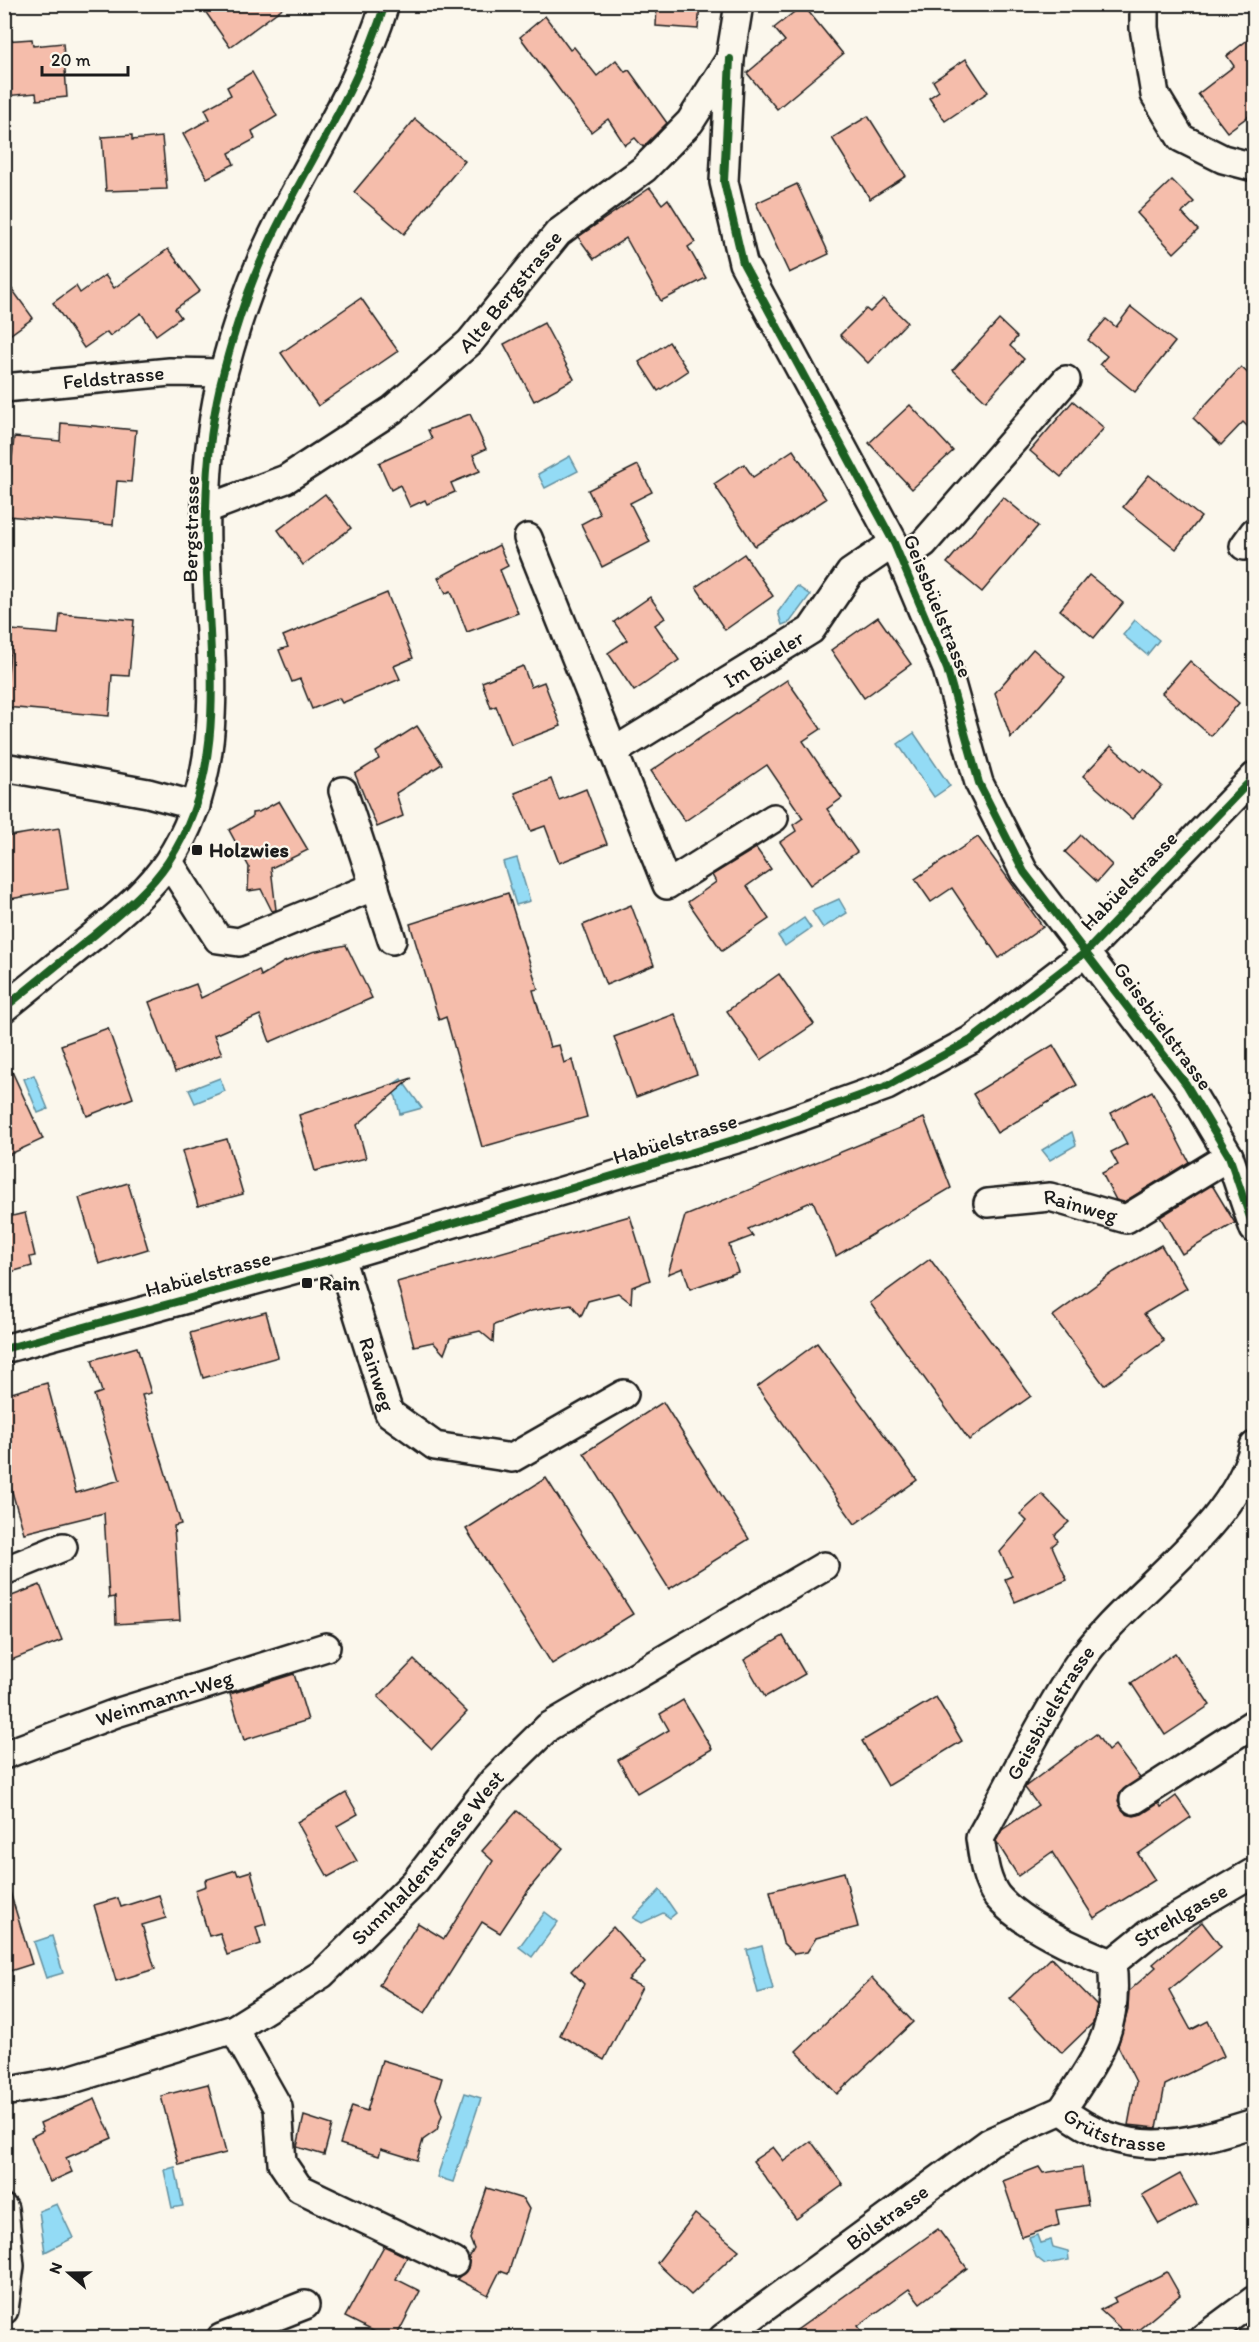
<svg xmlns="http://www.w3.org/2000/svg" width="1259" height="2342" font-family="Itim,sans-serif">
<rect width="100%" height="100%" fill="#fbf7ec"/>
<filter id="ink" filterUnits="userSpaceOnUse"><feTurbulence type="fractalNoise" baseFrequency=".0167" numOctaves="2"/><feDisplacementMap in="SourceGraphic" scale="12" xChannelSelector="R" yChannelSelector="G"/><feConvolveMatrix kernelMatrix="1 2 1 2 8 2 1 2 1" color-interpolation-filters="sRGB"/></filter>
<g filter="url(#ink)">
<g fill="#93dbf5" stroke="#638f9e" stroke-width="1.5">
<path d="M 570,456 L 578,471 L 545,488 L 538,474 Z"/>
<path d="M 797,586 L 810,595 L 790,622 L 782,625 L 778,612 Z"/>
<path d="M 1135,620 L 1159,640 L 1147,655 L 1123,635 Z"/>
<path d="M 914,733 L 950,786 L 934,797 L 898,744 Z"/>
<path d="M 517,858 L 530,901 L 516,905 L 503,862 Z"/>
<path d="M 839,899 L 847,913 L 823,928 L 812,911 Z"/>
<path d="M 804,918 L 811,928 L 785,946 L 778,936 Z"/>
<path d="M 34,1075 L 48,1109 L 38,1113 L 24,1079 Z"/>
<path d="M 220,1078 L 225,1091 L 195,1103 L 189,1090 Z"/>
<path d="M 401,1079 L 422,1108 L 400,1114 L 396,1097 L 389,1087 Z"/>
<path d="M 1072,1132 L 1076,1145 L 1050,1160 L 1042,1150 Z"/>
<path d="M 660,1890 L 676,1913 L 670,1918 L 663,1913 L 642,1923 L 633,1918 Z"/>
<path d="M 545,1912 L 558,1922 L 532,1957 L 519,1947 Z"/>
<path d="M 52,1936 L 63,1973 L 46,1978 L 34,1942 Z"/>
<path d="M 762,1946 L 773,1989 L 758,1993 L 747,1950 Z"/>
<path d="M 465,2093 L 481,2098 L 453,2182 L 437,2177 Z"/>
<path d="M 175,2167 L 183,2206 L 172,2208 L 164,2170 Z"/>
<path d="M 57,2204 L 73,2238 L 45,2252 L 39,2211 Z"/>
<path d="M 1037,2235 L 1040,2243 L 1051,2240 L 1053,2247 L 1068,2251 L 1069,2260 L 1045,2264 L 1036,2257 L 1029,2238 Z"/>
</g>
<g fill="#f5bdab" stroke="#1c1c1c" stroke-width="1.5">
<path d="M 200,4 L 288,4 L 230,47 Z"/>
<path d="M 657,4 L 700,4 L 698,29 L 656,26 Z"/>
<path d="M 803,5 L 843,54 L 777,109 L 747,73 L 785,41 L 774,28 Z"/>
<path d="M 545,16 L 570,50 L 574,47 L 597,76 L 616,60 L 625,72 L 629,70 L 667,123 L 643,147 L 635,138 L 625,145 L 608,119 L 591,132 L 520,37 Z"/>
<path d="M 1254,35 L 1254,112 L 1227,132 L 1198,94 L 1234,66 L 1227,56 Z"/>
<path d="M 32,39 L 33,46 L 63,43 L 67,97 L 37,100 L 36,93 L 5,96 L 4,41 Z"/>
<path d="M 966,59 L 988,92 L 945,121 L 929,98 L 939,91 L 933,81 Z"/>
<path d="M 252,72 L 277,116 L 252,131 L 255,139 L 229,153 L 234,164 L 207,178 L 183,134 L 210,119 L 205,109 L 231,95 L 227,87 Z"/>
<path d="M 868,116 L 906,176 L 870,199 L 832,138 Z"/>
<path d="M 415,119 L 465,161 L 404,234 L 354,192 Z"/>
<path d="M 132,135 L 132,140 L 162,137 L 167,189 L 106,191 L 102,137 Z"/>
<path d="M 1172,180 L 1194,202 L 1182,213 L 1198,230 L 1174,253 L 1137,213 Z"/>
<path d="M 797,184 L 829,254 L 789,273 L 756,203 Z"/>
<path d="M 650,188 L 662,204 L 668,199 L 695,242 L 688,247 L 706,278 L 661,301 L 626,238 L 594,259 L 578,237 Z"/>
<path d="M 168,249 L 200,291 L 175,309 L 181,317 L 156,335 L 141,313 L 110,336 L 107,332 L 84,348 L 53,303 L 76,286 L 80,293 L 105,275 L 114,288 Z"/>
<path d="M 4,278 L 33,318 L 4,339 Z"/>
<path d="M 361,298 L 398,351 L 318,406 L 281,353 Z"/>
<path d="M 883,299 L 907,322 L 868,363 L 840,335 L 866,309 L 870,312 Z"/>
<path d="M 1131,307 L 1175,342 L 1135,392 L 1100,364 L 1107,356 L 1088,340 L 1106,319 L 1116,327 Z"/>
<path d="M 999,320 L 1017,337 L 1010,346 L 1024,359 L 986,401 L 953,370 Z"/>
<path d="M 544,323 L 574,379 L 534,401 L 504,344 Z"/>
<path d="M 669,342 L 688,371 L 658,391 L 639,362 Z"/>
<path d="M 1241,367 L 1254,379 L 1254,433 L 1243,422 L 1221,445 L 1193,418 Z"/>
<path d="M 1073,401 L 1104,428 L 1061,477 L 1030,451 Z"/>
<path d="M 910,405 L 953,451 L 912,489 L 869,443 Z"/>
<path d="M 470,414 L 486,449 L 473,455 L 480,471 L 451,483 L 455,492 L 427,504 L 425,500 L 410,507 L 400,485 L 391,490 L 379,463 L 432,439 L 428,430 Z"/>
<path d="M 61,423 L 136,430 L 131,482 L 117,481 L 113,525 L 7,516 L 14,437 L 60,441 Z"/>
<path d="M 793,450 L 826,499 L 755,546 L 714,484 L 744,464 L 753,477 Z"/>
<path d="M 638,465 L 652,492 L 630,503 L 650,542 L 602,567 L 581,524 L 600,514 L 588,490 Z"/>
<path d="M 1149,475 L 1201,517 L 1176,549 L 1123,507 Z"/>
<path d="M 325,494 L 351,528 L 303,565 L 278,530 Z"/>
<path d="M 1003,497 L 1038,526 L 982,592 L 947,563 Z"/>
<path d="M 499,545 L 508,566 L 500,570 L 518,613 L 467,632 L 451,591 L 446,593 L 438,578 Z"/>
<path d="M 744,554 L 773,596 L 725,630 L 696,587 Z"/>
<path d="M 1089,575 L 1123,603 L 1094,638 L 1060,610 Z"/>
<path d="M 387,593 L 413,658 L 394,666 L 400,679 L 342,703 L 339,698 L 312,709 L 300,679 L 292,682 L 279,650 L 288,647 L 283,636 Z"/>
<path d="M 650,597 L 665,618 L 655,625 L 679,660 L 634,691 L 608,653 L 627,640 L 614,622 Z"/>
<path d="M 60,614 L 134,620 L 129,676 L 112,675 L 109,716 L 5,707 L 12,630 L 58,634 Z"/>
<path d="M 878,617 L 911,664 L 864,698 L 831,650 Z"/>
<path d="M 1033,649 L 1065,677 L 1011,738 L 995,693 Z"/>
<path d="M 1190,661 L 1239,703 L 1211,736 L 1162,693 Z"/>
<path d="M 523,666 L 531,687 L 544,682 L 561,726 L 511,745 L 496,706 L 491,708 L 482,682 Z"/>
<path d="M 787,680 L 821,729 L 803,741 L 842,798 L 827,809 L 857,852 L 810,885 L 780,842 L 796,831 L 793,825 L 803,818 L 767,765 L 685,821 L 651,771 Z"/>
<path d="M 417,726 L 442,764 L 396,793 L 403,816 L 377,827 L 355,774 L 379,759 L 376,752 Z"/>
<path d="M 1111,746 L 1141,772 L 1143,769 L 1162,786 L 1132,819 L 1083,776 Z"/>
<path d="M 551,779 L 559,800 L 586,789 L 607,844 L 559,863 L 545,826 L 531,831 L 515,793 Z"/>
<path d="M 279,801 L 308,850 L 271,868 L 276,910 L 272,911 L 261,889 L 248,891 L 249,867 L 229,830 L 252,817 L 252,813 L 259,812 Z"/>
<path d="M 59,828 L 68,889 L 4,900 L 4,837 Z"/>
<path d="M 1081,835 L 1112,865 L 1097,882 L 1065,852 Z"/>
<path d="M 978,837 L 1043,927 L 999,958 L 952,888 L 931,902 L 915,879 Z"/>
<path d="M 756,848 L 771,869 L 747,886 L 769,919 L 722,951 L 688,902 L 716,882 L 712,875 Z"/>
<path d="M 508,893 L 538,989 L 533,990 L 550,1047 L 559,1045 L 564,1063 L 572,1060 L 587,1117 L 482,1147 L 446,1017 L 439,1020 L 410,924 Z"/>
<path d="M 631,905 L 654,965 L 606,985 L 583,925 Z"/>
<path d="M 346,945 L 372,998 L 270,1042 L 260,1015 L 214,1035 L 222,1054 L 175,1072 L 149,1002 L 196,984 L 201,998 L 259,970 L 261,976 L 284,962 L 312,952 Z"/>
<path d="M 779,974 L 814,1024 L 761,1060 L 727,1011 Z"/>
<path d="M 675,1014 L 697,1074 L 636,1097 L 614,1037 Z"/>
<path d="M 108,1028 L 133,1098 L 87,1116 L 61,1045 Z"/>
<path d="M 1053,1045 L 1077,1085 L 997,1133 L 973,1094 Z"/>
<path d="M 4,1054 L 43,1139 L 4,1157 Z"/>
<path d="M 412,1078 L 357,1125 L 366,1158 L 315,1171 L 299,1115 Z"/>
<path d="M 1152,1091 L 1189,1162 L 1124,1202 L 1116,1200 L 1102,1173 L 1118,1165 L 1111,1152 L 1127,1144 L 1111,1113 Z"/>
<path d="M 924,1118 L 951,1188 L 836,1256 L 813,1201 L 748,1229 L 753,1236 L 729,1245 L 738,1272 L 690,1289 L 683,1268 L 668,1274 L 685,1216 Z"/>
<path d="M 227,1139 L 243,1194 L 198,1206 L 182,1151 Z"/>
<path d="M 128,1183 L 148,1249 L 99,1264 L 79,1198 Z"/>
<path d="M 1212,1185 L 1235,1223 L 1182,1254 L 1160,1217 Z"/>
<path d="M 25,1213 L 35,1256 L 30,1257 L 32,1266 L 4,1274 L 4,1218 Z"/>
<path d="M 630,1216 L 650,1280 L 632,1287 L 631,1303 L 618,1293 L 588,1301 L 581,1316 L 571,1304 L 531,1311 L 494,1325 L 493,1342 L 480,1331 L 450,1338 L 444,1354 L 433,1342 L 414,1346 L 397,1282 Z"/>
<path d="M 1161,1245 L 1187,1288 L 1144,1314 L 1164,1341 L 1104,1385 L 1053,1316 L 1114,1272 Z"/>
<path d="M 930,1259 L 1031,1396 L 969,1440 L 870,1303 Z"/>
<path d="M 266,1312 L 278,1357 L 203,1378 L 190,1333 Z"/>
<path d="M 817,1343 L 917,1480 L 855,1524 L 757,1387 Z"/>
<path d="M 137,1347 L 151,1393 L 142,1395 L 181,1524 L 174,1526 L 180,1620 L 116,1624 L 115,1597 L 109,1598 L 104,1513 L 24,1533 L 4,1464 L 4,1395 L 47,1383 L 76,1493 L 120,1480 L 94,1395 L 102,1392 L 92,1360 Z"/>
<path d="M 663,1402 L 749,1539 L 669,1589 L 584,1453 Z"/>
<path d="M 546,1478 L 633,1614 L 552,1664 L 466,1529 Z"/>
<path d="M 1042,1494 L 1069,1522 L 1055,1535 L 1058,1541 L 1052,1546 L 1067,1580 L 1015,1602 L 1005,1579 L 1012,1576 L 1000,1552 L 1027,1521 L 1020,1514 Z"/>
<path d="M 40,1585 L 62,1640 L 4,1663 L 4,1599 Z"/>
<path d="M 783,1636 L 805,1674 L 765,1697 L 744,1660 Z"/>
<path d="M 1175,1653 L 1210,1705 L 1165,1735 L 1131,1683 Z"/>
<path d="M 414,1660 L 467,1712 L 432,1749 L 378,1697 Z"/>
<path d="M 294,1674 L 308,1720 L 244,1740 L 230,1694 Z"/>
<path d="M 936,1697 L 962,1741 L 888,1786 L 862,1741 Z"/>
<path d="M 683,1700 L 712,1749 L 637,1793 L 618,1760 L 669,1730 L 660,1714 Z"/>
<path d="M 1096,1734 L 1108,1751 L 1115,1745 L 1140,1778 L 1120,1793 L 1118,1801 L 1126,1814 L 1134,1816 L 1142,1814 L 1159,1803 L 1161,1807 L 1176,1796 L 1191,1817 L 1138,1854 L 1155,1880 L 1094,1918 L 1052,1852 L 1018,1876 L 996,1841 L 1002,1830 L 1038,1805 L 1025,1788 L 1026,1786 Z"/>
<path d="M 346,1793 L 358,1814 L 337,1826 L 357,1861 L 328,1877 L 297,1822 Z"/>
<path d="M 517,1811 L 563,1848 L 529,1889 L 500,1933 L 482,1922 L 425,2013 L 379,1985 L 418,1923 L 444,1939 L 493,1861 L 482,1851 Z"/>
<path d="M 236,1870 L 238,1875 L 251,1871 L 266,1924 L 256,1927 L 261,1944 L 227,1955 L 220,1933 L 209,1936 L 195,1890 L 206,1886 L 205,1880 Z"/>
<path d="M 844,1872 L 858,1927 L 816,1938 L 807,1952 L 794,1954 L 783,1943 L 770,1891 Z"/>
<path d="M 10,1892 L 32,1964 L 4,1973 L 4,1893 Z"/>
<path d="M 159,1895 L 166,1918 L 142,1925 L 155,1969 L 116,1981 L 94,1905 L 118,1898 L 121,1907 Z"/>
<path d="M 1202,1922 L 1221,1947 L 1169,1990 L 1191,2030 L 1208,2021 L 1224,2056 L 1165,2085 L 1157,2128 L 1128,2125 L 1136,2082 L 1118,2046 L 1128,2010 L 1129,1991 L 1156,1967 L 1153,1964 Z"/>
<path d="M 613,1927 L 645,1963 L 628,1980 L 642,1987 L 604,2060 L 560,2035 L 584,1984 L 571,1971 Z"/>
<path d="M 1051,1958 L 1097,2005 L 1093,2023 L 1062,2053 L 1010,1998 Z"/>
<path d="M 872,1978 L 913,2022 L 837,2094 L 796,2051 Z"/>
<path d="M 382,2060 L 442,2078 L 436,2098 L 442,2115 L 437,2130 L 423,2140 L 417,2160 L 381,2149 L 379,2156 L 340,2144 L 352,2106 L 367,2111 Z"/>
<path d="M 208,2084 L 226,2153 L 179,2165 L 161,2096 Z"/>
<path d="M 95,2099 L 112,2138 L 66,2158 L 72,2172 L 50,2182 L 31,2137 L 43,2131 L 40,2123 Z"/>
<path d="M 304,2116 L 332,2125 L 324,2155 L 297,2147 Z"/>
<path d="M 811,2141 L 843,2185 L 796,2219 L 753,2161 L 773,2147 L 784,2161 Z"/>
<path d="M 1039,2167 L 1043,2173 L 1082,2167 L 1088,2205 L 1056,2210 L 1059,2225 L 1022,2237 L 1003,2181 Z"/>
<path d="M 1180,2174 L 1197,2204 L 1159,2224 L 1142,2195 Z"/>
<path d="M 487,2188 L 523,2199 L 529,2209 L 508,2274 L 500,2271 L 488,2295 L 457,2279 L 468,2268 L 469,2258 L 474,2249 L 470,2239 Z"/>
<path d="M 695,2214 L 739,2250 L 691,2295 L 657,2263 Z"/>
<path d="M 938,2229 L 967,2268 L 920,2303 L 909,2289 L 858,2326 L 866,2337 L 787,2337 Z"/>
<path d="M 384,2246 L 407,2257 L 396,2279 L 420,2291 L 396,2337 L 385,2337 L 345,2317 Z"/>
<path d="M 1167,2272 L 1180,2295 L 1130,2337 L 1100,2310 L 1116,2302 L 1114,2298 Z"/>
</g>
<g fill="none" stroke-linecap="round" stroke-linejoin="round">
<g stroke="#1c1c1c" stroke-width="32">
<g id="minor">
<path d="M 1144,4 L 1144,28 L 1155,95 L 1181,138 L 1223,159 L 1254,167"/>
<path d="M 730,59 L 724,182 L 743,263 L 894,543 L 947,669 L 979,783 L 1024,872 L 1186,1084 L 1229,1156 L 1254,1229"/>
<path id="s1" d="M 4,388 L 170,372 L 223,373"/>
<path id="s2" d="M 206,509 L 286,479 L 392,410 L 470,342 L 558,233 L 644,169 L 690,122 L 730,59 L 739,4"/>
<path d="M 528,538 L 667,885 L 774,818"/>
<path d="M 1244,546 L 1254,532"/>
<path d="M 901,559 L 924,543 L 1066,380"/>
<path id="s3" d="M 613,752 L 811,630 L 850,573 L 894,543"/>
<path d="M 4,767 L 148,793 L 196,806"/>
<path d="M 343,791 L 392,940"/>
<path d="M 169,862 L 218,939 L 239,942 L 375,886"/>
<path d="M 4,1008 C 34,984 63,960 92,937 C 119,914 148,892 168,862 C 238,757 202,627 206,510 C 207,464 212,414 224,370 C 236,324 251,280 272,237 C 310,158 358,91 385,4"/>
<path id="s4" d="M 988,1203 L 1050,1197 L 1126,1219 L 1229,1156"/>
<path id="s5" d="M 340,1257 L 389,1413 L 435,1446 L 512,1458 L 624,1394"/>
<path d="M 4,1349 L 340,1257 L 750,1135 L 887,1086 L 971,1040 L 1086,952 L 1254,777"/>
<path d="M 4,1571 L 63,1547"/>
<path id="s6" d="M 4,1755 L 116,1713 L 326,1647"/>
<path d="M 1134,1800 L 1254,1723"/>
<path id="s7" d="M 1112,1963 C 1078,1950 1020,1924 997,1896 C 985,1880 983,1857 980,1838 C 1011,1783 1041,1720 1076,1667 C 1125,1593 1233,1533 1254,1446"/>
<path id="s8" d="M 1112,1963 C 1120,2030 1096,2058 1062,2110 C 1126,2161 1184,2145 1254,2123"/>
<path id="s9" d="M 1112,1963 L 1148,1934 L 1254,1872"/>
<path d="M 234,2029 L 278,2107 L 282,2163 L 299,2188 L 454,2262"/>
<path id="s10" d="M 4,2092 L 66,2081 L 234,2029 L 322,1974 L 415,1882 L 493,1781 L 548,1727 L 824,1566"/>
<path d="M 4,2209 L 10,2266 L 4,2310"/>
<path d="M 221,2338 L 305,2305"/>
<path id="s11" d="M 723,2338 L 990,2142 L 1062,2110"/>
<path d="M 1203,2338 L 1254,2300"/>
</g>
</g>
<use href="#minor" stroke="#fbf7ec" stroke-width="27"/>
<g stroke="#fbf7ec" stroke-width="11">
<g id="cycleway">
<path d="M 730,59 L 724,182 L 743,263 L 894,543 L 947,669 L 979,783 L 1024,872 L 1186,1084 L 1229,1156 L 1254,1229"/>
<path d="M 4,1008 C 34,984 63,960 92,937 C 119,914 148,892 168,862 C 238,757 202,627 206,510 C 207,464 212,414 224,370 C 236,324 251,280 272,237 C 310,158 358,91 385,4"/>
<path d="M 4,1349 L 340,1257 L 750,1135 L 887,1086 L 971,1040 L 1086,952 L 1254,777"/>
</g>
</g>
<use href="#cycleway" stroke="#1b5e20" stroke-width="8"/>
</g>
</g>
<g fill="#1c1c1c" stroke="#fbf7ec" stroke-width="2">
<rect x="191" y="844" width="12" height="12" rx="3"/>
<rect x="301" y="1277" width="12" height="12" rx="3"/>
</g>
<g text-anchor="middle" stroke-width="4.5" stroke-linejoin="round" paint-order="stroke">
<g font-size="21" fill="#1c1c1c" stroke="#fbf7ec">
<text dy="7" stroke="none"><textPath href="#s2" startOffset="380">Alte Bergstrasse</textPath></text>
<text dy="7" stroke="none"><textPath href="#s1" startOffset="110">Feldstrasse</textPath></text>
<text transform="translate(191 529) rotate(-89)" y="7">Bergstrasse</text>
<text transform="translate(938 606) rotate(68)" y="7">Geissbüelstrasse</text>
<text dy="7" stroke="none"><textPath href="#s3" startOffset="177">Im Büeler</textPath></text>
<text transform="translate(1129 881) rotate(-46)" y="7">Habüelstrasse</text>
<text transform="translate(1163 1026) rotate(54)" y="7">Geissbüelstrasse</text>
<text transform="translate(675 1139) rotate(-17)" y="7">Habüelstrasse</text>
<text dy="7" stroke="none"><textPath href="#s4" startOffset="94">Rainweg</textPath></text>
<text transform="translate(208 1274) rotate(-15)" y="7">Habüelstrasse</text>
<text dy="7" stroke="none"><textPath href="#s5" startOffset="123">Rainweg</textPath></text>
<text dy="7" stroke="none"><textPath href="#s6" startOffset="170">Weinmann-Weg</textPath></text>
<text dy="7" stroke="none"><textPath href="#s7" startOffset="339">Geissbüelstrasse</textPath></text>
<text dy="7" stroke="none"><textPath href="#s10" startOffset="500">Sunnhaldenstrasse West</textPath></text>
<text dy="7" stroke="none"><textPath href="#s9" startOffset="84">Strehlgasse</textPath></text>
<text dy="7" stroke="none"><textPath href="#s8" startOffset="218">Grütstrasse</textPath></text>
<text dy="7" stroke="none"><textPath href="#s11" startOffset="204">Bölstrasse</textPath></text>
</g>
<g font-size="21" font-weight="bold" fill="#1c1c1c" stroke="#fbf7ec" text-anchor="start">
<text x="209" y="857">Holzwies</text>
<text x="319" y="1290">Rain</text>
</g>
</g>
<rect width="1259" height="2342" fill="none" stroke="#fbf7ec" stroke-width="24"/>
<rect x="12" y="12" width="1235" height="2318" fill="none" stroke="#1c1c1c" stroke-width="2" filter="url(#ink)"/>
<g transform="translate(69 2273) rotate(290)" stroke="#fbf7ec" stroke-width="4.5" paint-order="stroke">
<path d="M0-4.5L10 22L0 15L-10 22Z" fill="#1c1c1c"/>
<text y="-9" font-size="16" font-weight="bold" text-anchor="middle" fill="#1c1c1c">N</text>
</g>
<path d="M42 66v9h86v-9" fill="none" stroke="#1c1c1c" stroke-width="3"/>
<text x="51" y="66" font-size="18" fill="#1c1c1c" stroke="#fbf7ec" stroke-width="4.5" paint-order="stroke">20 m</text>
</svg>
